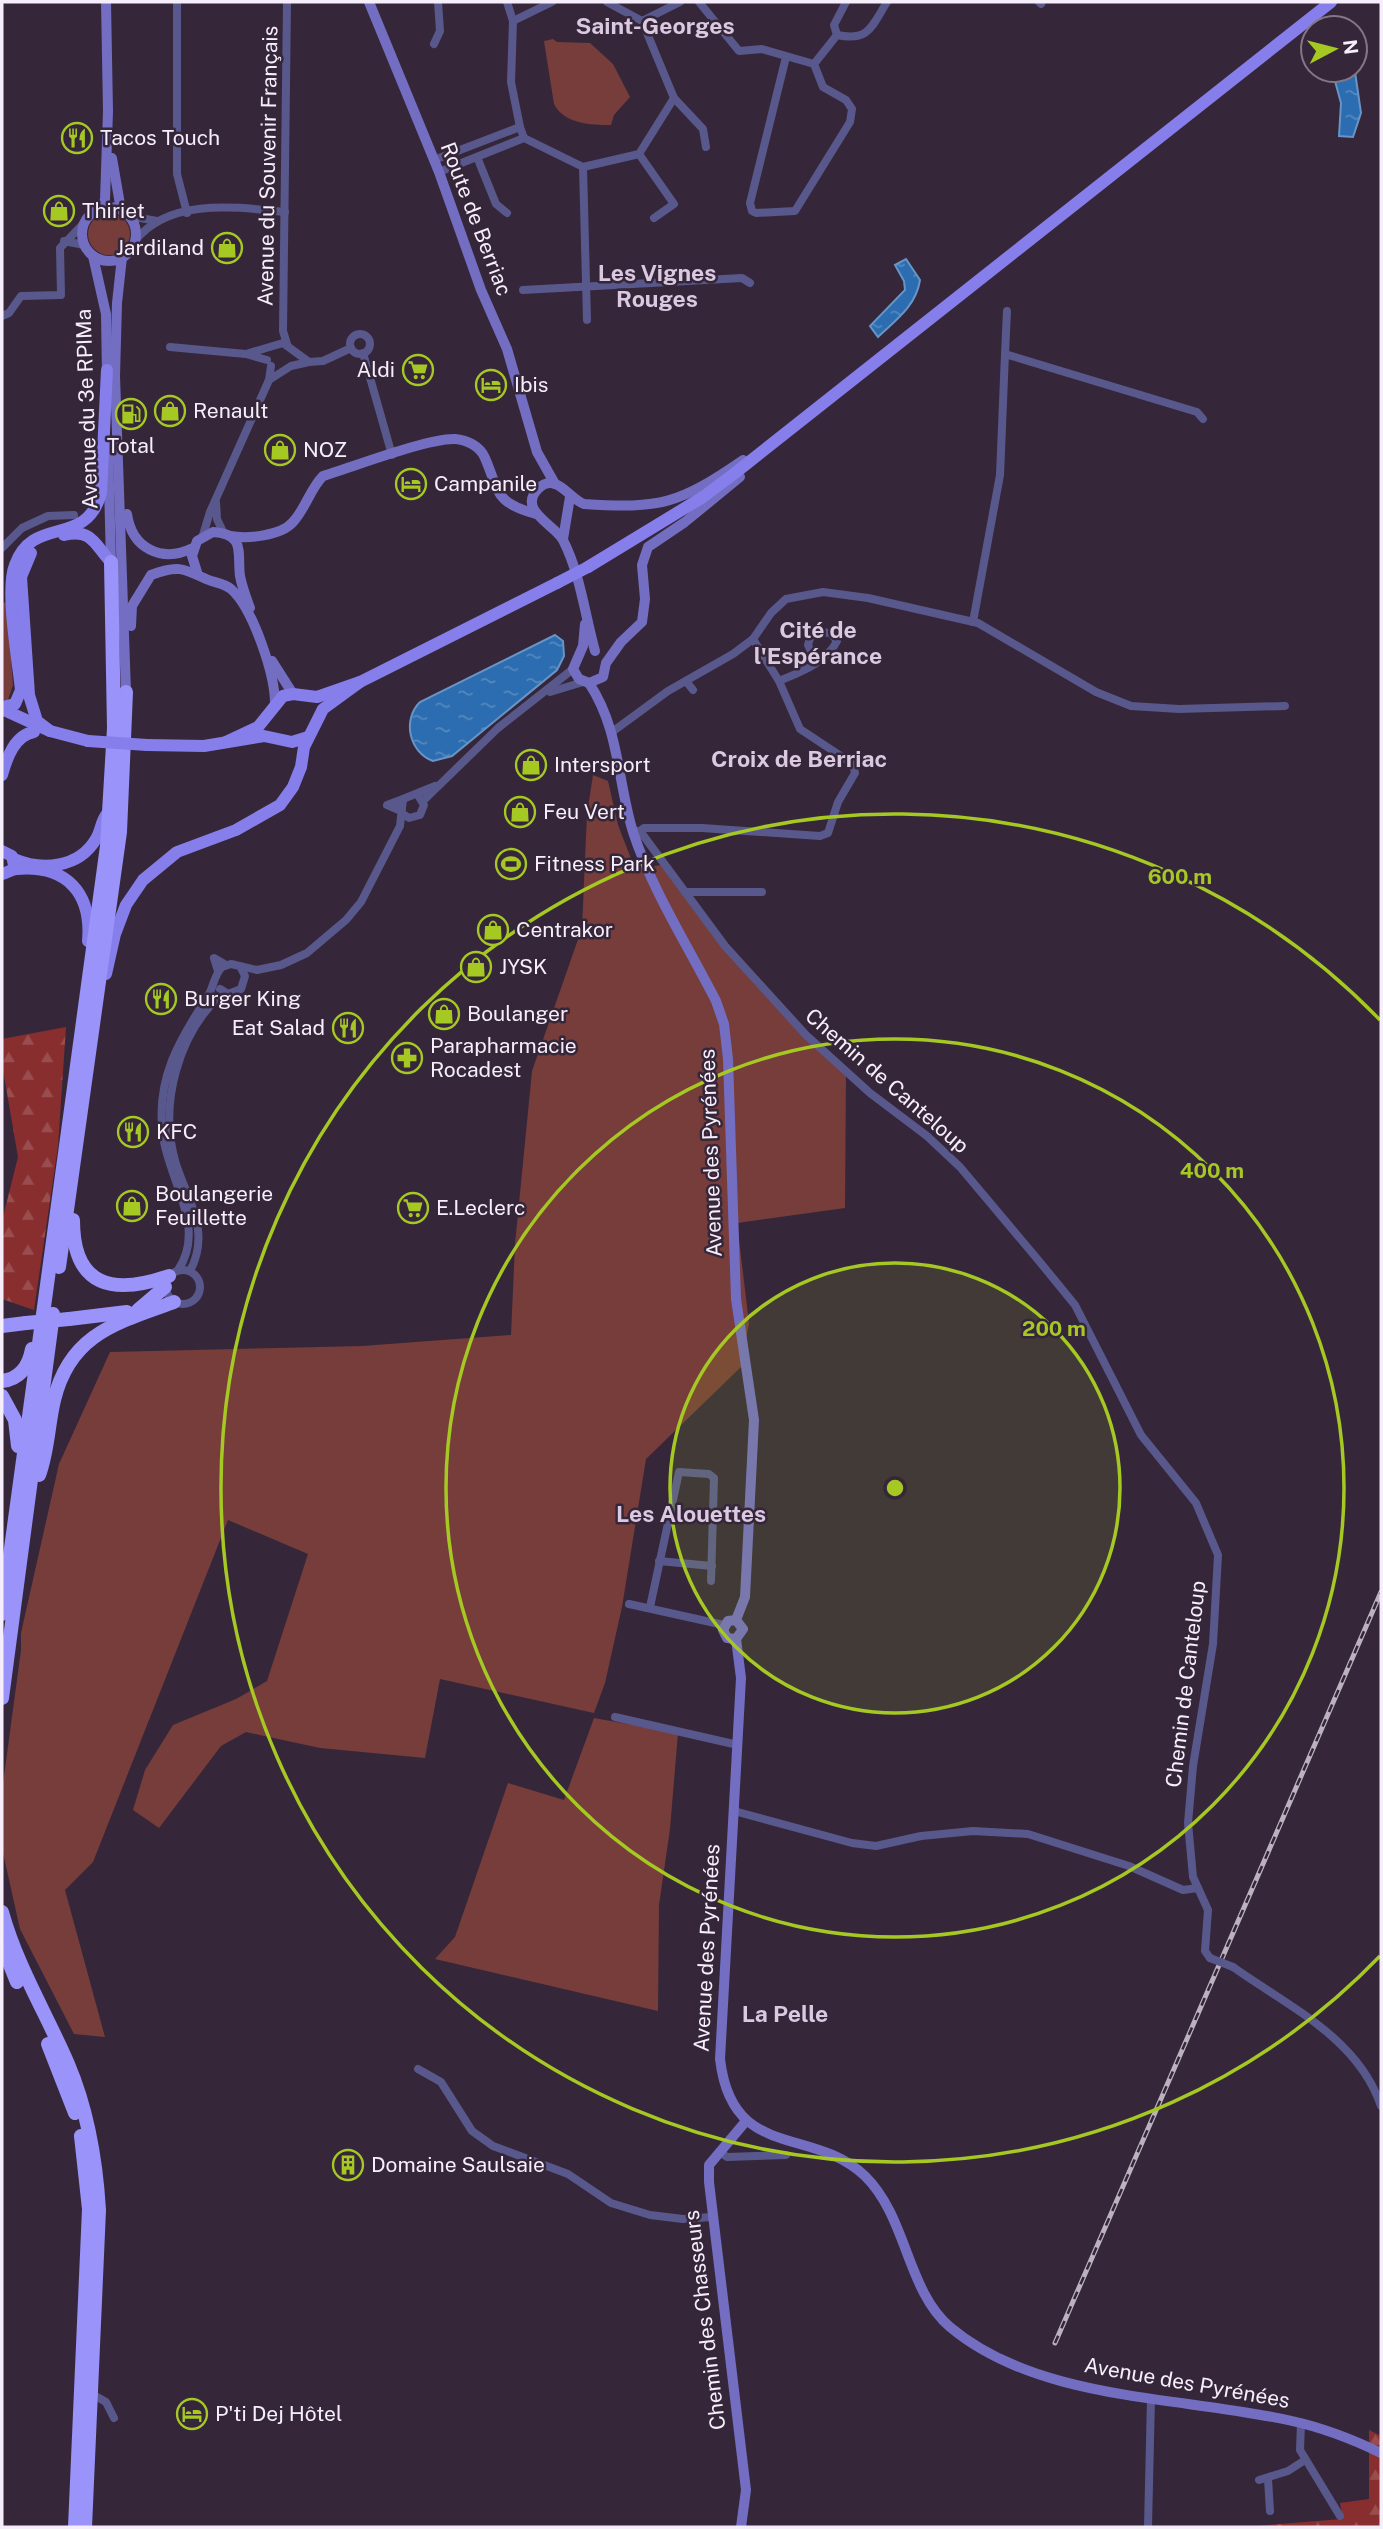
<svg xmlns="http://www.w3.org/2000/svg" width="1383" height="2529" font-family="'Public Sans',sans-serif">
<defs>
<pattern id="forest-firs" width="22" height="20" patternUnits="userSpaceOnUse" patternTransform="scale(1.75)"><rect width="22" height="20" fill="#892e2f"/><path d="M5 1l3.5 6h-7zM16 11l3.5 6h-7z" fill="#9a4d4e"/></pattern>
<pattern id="water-ripples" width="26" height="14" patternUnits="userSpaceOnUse" patternTransform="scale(1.75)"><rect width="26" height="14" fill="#2b6db0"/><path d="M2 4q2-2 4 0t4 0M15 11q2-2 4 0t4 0" fill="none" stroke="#5589c0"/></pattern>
</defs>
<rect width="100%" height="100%" fill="#352739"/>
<g fill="#763d3b">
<path d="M 553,39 L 557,42 L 590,43 L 613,64 L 630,97 L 614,115 L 611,125 C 591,125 564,124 554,104 L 544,41 Z"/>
<circle cx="109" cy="234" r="21"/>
<path d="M 2,601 L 7,604 L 13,685 L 8,700 L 2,700 Z"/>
<path d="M 593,775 L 608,781 L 618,825 L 635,869 L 661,865 L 725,947 L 846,1072 L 845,1208 L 737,1223 L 749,1323 L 741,1367 L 646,1459 L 622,1607 L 605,1683 L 594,1713 L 440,1679 L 425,1758 L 320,1748 L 246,1732 L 221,1746 L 159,1828 L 133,1810 L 145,1770 L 173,1725 L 236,1699 L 267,1681 L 308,1554 L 228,1520 L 93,1862 L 65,1890 L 105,2037 L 74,2034 L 20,1929 L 2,1848 L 2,1791 L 21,1650 L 21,1633 L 59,1464 L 110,1352 L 362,1346 L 511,1335 L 515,1244 L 532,1071 L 582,928 L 587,814 Z"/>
<path d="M 594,1718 L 678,1733 L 670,1829 L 659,1905 L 658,2011 L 435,1959 L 455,1937 L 508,1783 L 564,1800 Z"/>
</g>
<g fill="url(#forest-firs)">
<path d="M 66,1027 L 58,1146 L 34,1310 L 2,1299 L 2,1221 L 18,1157 L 2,1064 L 2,1039 Z"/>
<path d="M 1369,2430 L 1381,2436 L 1381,2527 L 1243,2527 L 1343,2519 L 1340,2503 L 1369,2499 Z"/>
</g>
<g fill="url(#water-ripples)" stroke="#6894c6" stroke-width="2">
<path d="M 1332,70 L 1355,72 L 1361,113 L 1353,137 L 1339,136 L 1341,103 Z"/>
<path d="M 906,259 L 920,280 C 916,306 896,320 878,337 L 870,326 L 905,290 L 904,281 L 895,265 Z"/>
<path d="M 555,635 L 563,641 L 564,656 L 557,670 L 452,756 L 433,761 C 409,752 402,720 420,702 Z"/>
</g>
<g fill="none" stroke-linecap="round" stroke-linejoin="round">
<g stroke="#59588c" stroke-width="8">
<path d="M 177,2 L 177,174 L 187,213"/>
<path d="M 507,2 L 513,21"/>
<path d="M 607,2 L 642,21 L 680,2"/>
<path d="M 699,2 L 739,51 L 762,49 L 814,64"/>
<path d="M 1039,2 L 1041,4"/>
<path d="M 837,35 L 834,25 L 846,2"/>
<path d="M 434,44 L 440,31 L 438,2"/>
<path d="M 786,57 L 750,203 L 752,211 L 756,213 L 795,211 L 850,122 L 852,109 L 846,100 L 823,87 L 814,64 L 837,35 C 869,42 872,26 887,2"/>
<path d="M 674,98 L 703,129 L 706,147"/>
<path d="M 520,127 L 511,82 L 513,21 L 552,2"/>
<path d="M 524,138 L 583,167 L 639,154 L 674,98 L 642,21"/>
<path d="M 639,154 L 674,204 L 654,218"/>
<path d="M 477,157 L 496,204 L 507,213"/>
<path d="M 434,160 L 520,127 L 524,138 L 439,172"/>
<path d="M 583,167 L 587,320"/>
<path d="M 129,216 L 157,221"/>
<path d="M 64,241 L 84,245"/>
<path d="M 134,242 C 168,197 237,207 285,212"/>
<path d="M 523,290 L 742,278 L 750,283"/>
<path d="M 2,316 L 9,313 L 21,296 L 61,295 L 60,248 L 84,223"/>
<circle cx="360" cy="344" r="10"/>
<path d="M 287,344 L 283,331 L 287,2"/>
<path d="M 170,347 L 246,354 L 267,360"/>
<path d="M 363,353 L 392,455"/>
<path d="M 246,354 L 283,343 L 309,362 L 291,366 L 269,380"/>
<path d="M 1005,354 L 1007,311"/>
<path d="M 309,362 L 323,361 L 351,348"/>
<path d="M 216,502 L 217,519 L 223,532"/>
<path d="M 203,535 L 210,512 L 269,380 L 271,366"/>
<path d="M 2,548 L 22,528 L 48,516 L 74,515"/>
<path d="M 973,622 L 1000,475 L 1005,354 L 1197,412 L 1203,419"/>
<path d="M 686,681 L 693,690"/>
<path d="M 779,681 C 800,672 826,663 837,641 L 831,633 L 818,632 L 810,638 L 808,645 L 816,663"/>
<path d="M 550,692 L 583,682"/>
<path d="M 612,732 L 668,691 L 733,654 L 753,639 L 771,613 L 786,599 L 823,592 L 868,598 L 978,623 L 1096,692 L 1131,706 L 1179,709 L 1285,706"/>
<path d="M 423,801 L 498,728 L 573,669"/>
<path d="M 401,811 L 387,805 L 403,799"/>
<path d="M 403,814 L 409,818 L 420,815 L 424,805 L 419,797"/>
<path d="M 633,831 L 640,831 L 725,946 L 806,1035 L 870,1093 L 927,1136 L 960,1167 L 1039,1261 L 1075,1305 L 1141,1435 L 1196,1503 L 1218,1555 L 1213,1644 L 1193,1766 L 1188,1823 L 1193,1877 L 1208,1910 L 1205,1951 L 1210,1958"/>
<path d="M 640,831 L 644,828 L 702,828 L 820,836 L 828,833 L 838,802 L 855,773 L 853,764 L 800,729 L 779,681 L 753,639"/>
<path d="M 685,892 L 762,892"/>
<path d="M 218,971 L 214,958 L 226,965"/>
<path d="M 220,989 L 228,994 L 241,989 L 245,976 L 241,968"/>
<circle cx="183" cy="1287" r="17"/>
<path d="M 178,1270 C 207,1228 169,1181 163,1136 C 155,1080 179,1040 208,996 C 214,986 214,975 222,967 L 231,964 L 257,970 L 281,965 L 307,953 L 346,920 L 361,902 L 400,826 L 403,799 L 435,786"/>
<path d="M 190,1271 C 211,1232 188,1201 176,1164 C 158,1105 178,1032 224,992"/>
<path d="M 659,1561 L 712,1566"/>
<path d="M 629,1604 L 724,1625"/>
<path d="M 650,1607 L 679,1472 L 709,1474 L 714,1478 L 711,1581"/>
<path d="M 615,1717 L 738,1745"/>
<path d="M 734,1811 L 852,1843 L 876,1846 L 921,1836 L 973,1831 L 1028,1834 L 1129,1866 L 1183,1890 L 1198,1888"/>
<path d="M 1233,1967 C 1288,2006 1358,2038 1381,2106"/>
<path d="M 418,2069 L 441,2082 L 472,2131 L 493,2146 L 568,2174 L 611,2203 L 650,2215 L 683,2219 L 712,2217"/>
<path d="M 720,2152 L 727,2157 L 786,2155"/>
<path d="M 92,2394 L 106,2402 L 114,2418"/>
<path d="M 1301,2423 L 1300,2450 L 1340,2516"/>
<path d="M 1268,2479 L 1270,2511"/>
<path d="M 1259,2480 L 1288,2471 L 1305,2460"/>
<path d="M 1148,2527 L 1151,2398"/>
</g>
<g stroke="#736ec1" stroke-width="10">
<path d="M 369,2 L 439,172 L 481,290 L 507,349 L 537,452 L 555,484"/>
<path d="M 112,158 L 121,210"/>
<circle cx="109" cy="234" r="27"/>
<path d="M 101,208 L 105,200 L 108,111 L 106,2"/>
<path d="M 93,256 L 106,314 L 107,377"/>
<path d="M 122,257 L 117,303 L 115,376 L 126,692"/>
<path d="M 108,446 L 111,562"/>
<path d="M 127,514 C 132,549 162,563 193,548"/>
<path d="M 230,536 C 247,539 281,536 293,522 C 306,508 310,489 323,476 C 353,467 428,438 455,439 C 467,440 480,446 485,458 C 500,493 494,502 536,514"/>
<path d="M 563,539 L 570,497"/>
<path d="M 197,572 L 192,556 L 197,541 L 213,532 C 246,534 237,553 240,576 C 242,587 246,597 250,608"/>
<path d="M 585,624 L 583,646 L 573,669 L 579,679 L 589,683 L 603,677 L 606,663 L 621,642 L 642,622 L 645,599 L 642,565 L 648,547 L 685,522 L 740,477"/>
<path d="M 131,626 L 132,606 L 151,575 C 177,565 183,568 206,579 C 215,583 224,583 231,589 C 253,608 275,675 275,703"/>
<path d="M 595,651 C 585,615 580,573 563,540 C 555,525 517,510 538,489 C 556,471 569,499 584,504 C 661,509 679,504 743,460"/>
<path d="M 272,661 L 293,694"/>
<path d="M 589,683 C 620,730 617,780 633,832 C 652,890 688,946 716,1001 L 724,1024 L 728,1059 L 736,1299 L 754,1420 L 745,1597 L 736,1620"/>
<path d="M 736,1620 L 728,1621 L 723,1630 L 727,1638 L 736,1639"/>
<path d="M 736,1620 L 743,1629 L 736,1639"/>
<path d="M 736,1639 L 741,1678 L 720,2059 C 732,2162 812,2125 865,2176 C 907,2217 907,2291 950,2327 C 1039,2402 1183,2396 1292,2421 C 1324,2428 1352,2439 1381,2453"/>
<path d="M 741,2527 L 746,2490 L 709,2182 L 709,2165 L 746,2121"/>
</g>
<g stroke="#867eea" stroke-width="12">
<path d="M 64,535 C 93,528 95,546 111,562"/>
<path d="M 31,553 L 21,577 L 29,695 L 37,721 L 50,731"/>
<path d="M 588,567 L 703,497 L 735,473 L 1331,2"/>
<path d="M 2,707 L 15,704 L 21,690 C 18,660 5,590 15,565 C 33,514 86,549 101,493 L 107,370"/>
<path d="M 2,709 L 50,731 L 88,741"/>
<path d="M 226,742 L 258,727 L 283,696 L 293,694 L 317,697 L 360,682 L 557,583"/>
<path d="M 147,745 L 204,746 L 264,736 L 292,742 L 308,737"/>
<path d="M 2,775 C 7,757 15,735 34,732"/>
<path d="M 2,851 L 12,856 L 14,865"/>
<path d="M 14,859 C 42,871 79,868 96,839 C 101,831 101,821 107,814"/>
<path d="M 2,874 C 8,873 11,869 17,869 C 67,865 92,893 88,941"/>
<path d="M 106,974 L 115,934 L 126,905 L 143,880 L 177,852 L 236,830 L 280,805 L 293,787 L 301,767 L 304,747 L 323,709 L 360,682"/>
</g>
<g stroke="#9993fa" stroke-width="14">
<path d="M 73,1220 C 73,1288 114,1295 169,1276"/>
<path d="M 59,1267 L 120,832 L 126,692"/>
<path d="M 138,1310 L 165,1287"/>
<path d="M 69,1319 L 127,1312"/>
<path d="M 2,1326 L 26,1323"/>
<path d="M 2,1381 C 20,1379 29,1366 32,1349"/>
<path d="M 2,1396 L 15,1420 L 18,1446"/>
<path d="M 39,1475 C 48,1451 48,1425 54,1400 C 70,1334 116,1323 174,1302"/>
<path d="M 2,1614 L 107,846 L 114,728 L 111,562"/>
<path d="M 2,1698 L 53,1314"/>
<path d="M 2,1912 C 17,1966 46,2013 68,2064 C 88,2111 96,2159 99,2210 L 85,2527"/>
<path d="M 2,1945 L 17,1982"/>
<path d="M 48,2044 L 75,2113"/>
<path d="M 75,2527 L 89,2209 L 81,2136"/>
</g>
<g stroke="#bbb1bf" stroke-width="5">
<path id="rail" d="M 1055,2343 L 1381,1592"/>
</g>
<use href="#rail" stroke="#352739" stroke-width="2.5" stroke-dasharray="8" stroke-linecap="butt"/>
<path stroke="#59588c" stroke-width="8" d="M 1210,1958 L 1233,1967"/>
<g stroke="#867eea" stroke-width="12">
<path d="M 557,583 L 588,567"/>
<path d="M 88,741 L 147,745"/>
</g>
<path stroke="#9993fa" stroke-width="14" d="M 26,1323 L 69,1319"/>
</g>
<circle cx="895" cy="1488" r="225" fill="#a5c823" fill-opacity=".12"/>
<g fill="none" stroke="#a5c823" stroke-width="3.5">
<circle cx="895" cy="1488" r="225"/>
<circle cx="895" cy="1488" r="449"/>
<path d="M1380 1956A674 674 0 1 1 1380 1020"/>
</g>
<defs>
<g id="restaurant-ring" transform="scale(1.575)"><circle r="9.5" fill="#352739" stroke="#a5c823" stroke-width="1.5"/><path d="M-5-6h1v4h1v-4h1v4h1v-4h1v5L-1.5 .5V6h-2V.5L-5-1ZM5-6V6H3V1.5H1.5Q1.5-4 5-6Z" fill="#a5c823"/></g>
<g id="shop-ring" transform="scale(1.575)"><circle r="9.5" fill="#352739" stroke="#a5c823" stroke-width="1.5"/><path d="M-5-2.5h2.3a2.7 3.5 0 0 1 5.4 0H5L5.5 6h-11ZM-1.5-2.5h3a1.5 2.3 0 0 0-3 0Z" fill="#a5c823"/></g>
<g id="supermarket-ring" transform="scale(1.575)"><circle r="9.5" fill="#352739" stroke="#a5c823" stroke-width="1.5"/><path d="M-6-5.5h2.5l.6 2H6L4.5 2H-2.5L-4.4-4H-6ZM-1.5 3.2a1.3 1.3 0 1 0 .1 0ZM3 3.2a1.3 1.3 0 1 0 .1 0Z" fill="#a5c823"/></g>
<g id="hotel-ring" transform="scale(1.575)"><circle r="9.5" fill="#352739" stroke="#a5c823" stroke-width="1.5"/><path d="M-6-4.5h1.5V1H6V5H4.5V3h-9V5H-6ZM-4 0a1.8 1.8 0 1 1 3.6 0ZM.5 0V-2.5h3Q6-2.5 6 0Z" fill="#a5c823"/></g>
<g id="fuel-ring" transform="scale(1.575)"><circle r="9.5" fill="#352739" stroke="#a5c823" stroke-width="1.5"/><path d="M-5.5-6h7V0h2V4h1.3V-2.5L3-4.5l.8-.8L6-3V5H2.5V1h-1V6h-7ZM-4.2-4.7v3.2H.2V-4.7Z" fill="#a5c823"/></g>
<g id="stadium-ring" transform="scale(1.575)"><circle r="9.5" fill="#352739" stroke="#a5c823" stroke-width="1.5"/><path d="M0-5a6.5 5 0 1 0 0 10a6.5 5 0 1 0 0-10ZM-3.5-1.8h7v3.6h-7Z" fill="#a5c823"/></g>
<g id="pharmacy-ring" transform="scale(1.575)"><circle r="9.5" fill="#352739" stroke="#a5c823" stroke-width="1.5"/><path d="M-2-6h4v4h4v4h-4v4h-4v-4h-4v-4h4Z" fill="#a5c823"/></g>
<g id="building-ring" transform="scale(1.575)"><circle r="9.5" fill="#352739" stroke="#a5c823" stroke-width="1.5"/><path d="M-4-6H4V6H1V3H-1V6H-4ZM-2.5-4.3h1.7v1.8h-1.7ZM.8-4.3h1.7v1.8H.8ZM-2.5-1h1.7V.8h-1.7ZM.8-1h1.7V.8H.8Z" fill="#a5c823"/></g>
</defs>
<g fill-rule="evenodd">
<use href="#restaurant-ring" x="77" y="138"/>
<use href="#shop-ring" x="59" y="211"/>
<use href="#shop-ring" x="227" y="248"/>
<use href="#supermarket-ring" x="418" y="370"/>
<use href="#hotel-ring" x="491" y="385"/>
<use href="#shop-ring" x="170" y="411"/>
<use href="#fuel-ring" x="131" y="414"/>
<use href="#shop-ring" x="280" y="450"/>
<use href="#hotel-ring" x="411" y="484"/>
<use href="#shop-ring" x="531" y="765"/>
<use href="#shop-ring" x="520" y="812"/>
<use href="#stadium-ring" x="511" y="864"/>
<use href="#shop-ring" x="493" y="930"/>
<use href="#shop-ring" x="476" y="967"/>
<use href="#restaurant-ring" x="161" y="999"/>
<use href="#shop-ring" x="444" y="1014"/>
<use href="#restaurant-ring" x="348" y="1028"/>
<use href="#pharmacy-ring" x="407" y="1058"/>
<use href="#restaurant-ring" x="133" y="1132"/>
<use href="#shop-ring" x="132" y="1206"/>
<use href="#supermarket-ring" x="413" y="1208"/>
<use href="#building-ring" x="348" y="2165"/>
<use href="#hotel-ring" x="192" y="2414"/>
</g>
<g text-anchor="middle" stroke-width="5" stroke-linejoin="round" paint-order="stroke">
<g font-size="21" fill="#f7eefb" stroke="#352739" text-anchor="start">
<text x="100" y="145">Tacos Touch</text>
<text x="82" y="218">Thiriet</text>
<text x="204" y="255" text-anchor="end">Jardiland</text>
<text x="395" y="377" text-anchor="end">Aldi</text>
<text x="514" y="392">Ibis</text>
<text x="193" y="418">Renault</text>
<text x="131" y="453" text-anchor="middle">Total</text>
<text x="303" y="457">NOZ</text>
<text x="434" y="491">Campanile</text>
<text x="554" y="772">Intersport</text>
<text x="543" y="819">Feu Vert</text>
<text x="534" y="871">Fitness Park</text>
<text x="516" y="937">Centrakor</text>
<text x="499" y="974">JYSK</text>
<text x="184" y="1006">Burger King</text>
<text x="467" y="1021">Boulanger</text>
<text x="325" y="1035" text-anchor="end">Eat Salad</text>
<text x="430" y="1053">Parapharmacie<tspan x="430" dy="24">Rocadest</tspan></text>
<text x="156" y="1139">KFC</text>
<text x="155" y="1201">Boulangerie<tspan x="155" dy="24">Feuillette</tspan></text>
<text x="436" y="1215">E.Leclerc</text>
<text x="371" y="2172">Domaine Saulsaie</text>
<text x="215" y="2421">P'ti Dej Hôtel</text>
</g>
<g font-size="21" fill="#f7eefb" stroke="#352739">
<text transform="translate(268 166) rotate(-89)" y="7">Avenue du Souvenir Français</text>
<text transform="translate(476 219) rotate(69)" y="7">Route de Berriac</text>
<text transform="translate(87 409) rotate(-92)" y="7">Avenue du 3e RPIMa</text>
<text transform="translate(887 1081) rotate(41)" y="7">Chemin de Canteloup</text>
<text transform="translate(711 1153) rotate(-92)" y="7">Avenue des Pyrénées</text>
<text transform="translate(1186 1684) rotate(-83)" y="7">Chemin de Canteloup</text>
<text transform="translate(707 1948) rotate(-87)" y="7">Avenue des Pyrénées</text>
<text transform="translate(705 2320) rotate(-97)" y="7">Chemin des Chasseurs</text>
<text transform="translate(1187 2383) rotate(10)" y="7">Avenue des Pyrénées</text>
</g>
<g font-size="23" font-weight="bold" fill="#dac9e1" stroke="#352739">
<text x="655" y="34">Saint-Georges</text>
<text x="657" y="281">Les Vignes<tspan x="657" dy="26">Rouges</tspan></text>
<text x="818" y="638">Cité de<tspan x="818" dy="26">l'Espérance</tspan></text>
<text x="799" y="767">Croix de Berriac</text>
<text x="691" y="1522">Les Alouettes</text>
<text x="785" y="2022">La Pelle</text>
</g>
</g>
<circle cx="895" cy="1488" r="10" fill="#a5c823" stroke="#352739" stroke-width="3.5"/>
<g font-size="21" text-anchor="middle" font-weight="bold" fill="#a5c823" stroke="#352739" stroke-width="5" stroke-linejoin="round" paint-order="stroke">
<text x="1180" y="884">600 m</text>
<text x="1212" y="1178">400 m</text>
<text x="1054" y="1336">200 m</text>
</g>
<rect width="1383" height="2529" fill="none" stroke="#f7eefb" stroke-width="7"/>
<g transform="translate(1334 49) rotate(83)"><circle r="33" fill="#352739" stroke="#837787" stroke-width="2"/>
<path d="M0-5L12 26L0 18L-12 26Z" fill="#a5c823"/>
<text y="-10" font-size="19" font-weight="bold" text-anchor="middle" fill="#f7eefb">N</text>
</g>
</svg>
